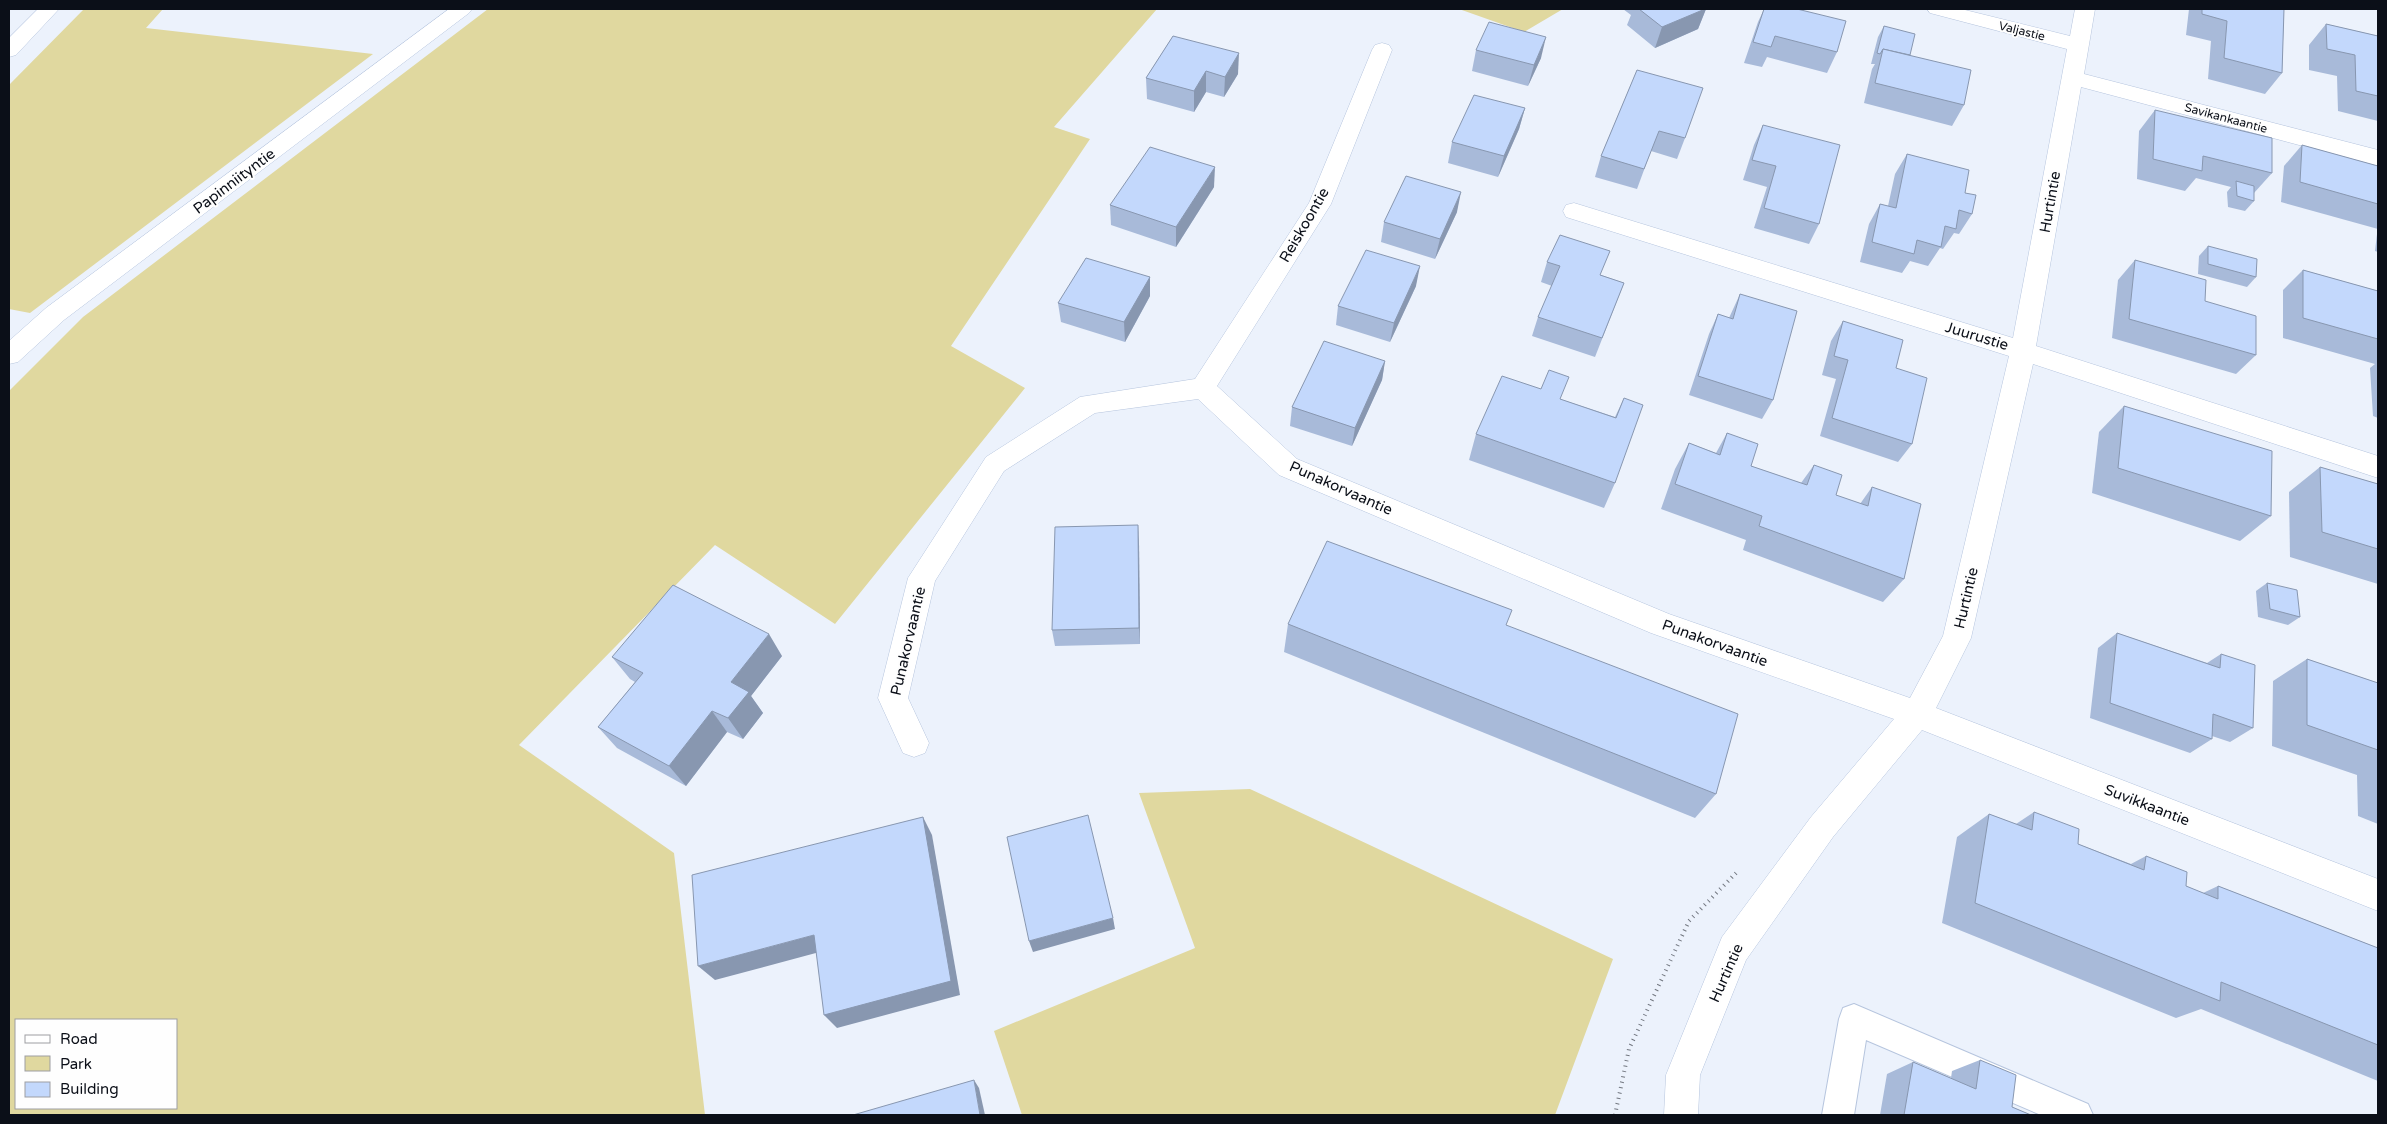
<svg xmlns="http://www.w3.org/2000/svg" width="2387" height="1124" font-family="'Varela Round',sans-serif">
<rect width="100%" height="100%" fill="#ecf2fc"/>
<g fill="#e0d89f" fill-rule="evenodd">
<path d="M 84,9 L 163,9 L 146,28 L 373,54 L 30,313 L 9,309 L 9,85 Z"/>
<path d="M 488,9 L 1157,9 L 1054,127 L 1090,139 L 951,346 L 1025,388 L 835,624 L 715,545 L 519,745 L 674,853 L 705,1115 L 9,1115 L 9,391 L 83,317 ZM 16,1020 L 176,1020 L 176,1108 L 16,1108 Z"/>
<path d="M 1459,9 L 1563,9 L 1524,32 Z"/>
<path d="M 1250,789 L 1613,959 L 1555,1115 L 1022,1115 L 994,1031 L 1195,948 L 1139,793 Z"/>
</g>
<g fill="none" stroke-linecap="round" stroke-linejoin="round">
<g stroke="#b6c5de" stroke-width="2">
<path id="lane" d="M 1854,1004 L 2088,1104 L 2093,1115 L 2041,1115 L 1866,1040 L 1854,1115 L 1822,1115 L 1839,1019 L 1843,1008 Z"/>
</g>
<g stroke="#b6c5de" stroke-width="1">
<g id="street">
<path d="M 449,9 L 472,9 L 469,13 L 64,320 L 18,362 L 9,364 L 9,341 L 46,308 Z"/>
<path d="M 1927,9 L 1961,9 L 2070,36 L 2075,9 L 2095,9 L 2084,74 L 2378,150 L 2378,166 L 2081,87 L 2036,346 L 2378,456 L 2378,478 L 2033,364 L 1971,638 L 1936,708 L 2378,879 L 2378,911 L 1922,730 L 1833,837 L 1746,960 L 1700,1075 L 1698,1115 L 1664,1115 L 1666,1075 L 1722,937 L 1811,817 L 1894,719 L 1651,633 L 1279,475 L 1198,399 L 1095,413 L 1004,471 L 935,581 L 908,698 L 929,743 L 925,753 L 914,757 L 903,753 L 878,698 L 908,578 L 986,457 L 1080,397 L 1195,379 L 1309,203 L 1372,50 L 1375,45 L 1382,43 L 1389,45 L 1392,50 L 1331,204 L 1217,386 L 1297,459 L 1669,614 L 1910,698 L 1943,636 L 2009,356 L 1566,217 L 1563,211 L 1566,205 L 1574,203 L 2013,338 L 2067,49 L 1930,13 Z"/>
</g>
</g>
<g stroke="#b6c5de" stroke-width="1">
<path id="secondary" d="M 38,9 L 59,9 L 16,55 L 9,57 L 9,38 Z"/>
</g>
<path stroke="#737881" stroke-width="4" stroke-dasharray="1 4.5" stroke-linecap="butt" d="M 1615,1115 L 1629,1049 L 1689,921 L 1738,871"/>
<use href="#lane" fill="#fff" fill-rule="evenodd"/>
<use href="#street" fill="#fff" fill-rule="evenodd"/>
<use href="#secondary" fill="#fff" fill-rule="evenodd"/>
</g>
<g fill="#a8bad9">
<path d="M 1623,9 L 1706,9 L 1698,29 L 1655,48 L 1627,25 L 1631,15 Z"/>
<path d="M 1764,9 L 1797,9 L 1837,52 L 1827,73 L 1767,57 L 1762,67 L 1744,63 L 1758,22 Z"/>
<path d="M 2189,9 L 2284,9 L 2282,73 L 2265,94 L 2208,79 L 2211,41 L 2186,35 Z"/>
<path d="M 2326,24 L 2378,36 L 2378,121 L 2338,111 L 2337,76 L 2309,70 L 2309,45 Z"/>
<path d="M 1884,26 L 1910,55 L 1964,105 L 1952,126 L 1864,103 L 1872,69 L 1875,64 L 1871,64 L 1878,37 Z"/>
<path d="M 1173,36 L 1238,74 L 1224,97 L 1206,92 L 1194,112 L 1147,99 L 1146,78 Z"/>
<path d="M 1476,50 L 1541,58 L 1528,86 L 1472,71 Z"/>
<path d="M 1637,70 L 1685,138 L 1677,159 L 1651,151 L 1637,189 L 1595,177 L 1601,156 Z"/>
<path d="M 1525,108 L 1519,129 L 1498,177 L 1448,163 L 1452,142 Z"/>
<path d="M 2155,110 L 2272,173 L 2254,193 L 2254,201 L 2245,211 L 2228,207 L 2227,192 L 2231,187 L 2196,178 L 2185,191 L 2137,179 L 2139,131 Z"/>
<path d="M 1763,125 L 1819,224 L 1809,244 L 1754,228 L 1767,187 L 1743,180 L 1754,145 Z"/>
<path d="M 2302,145 L 2378,166 L 2378,229 L 2281,202 L 2284,166 Z"/>
<path d="M 1907,154 L 1965,193 L 1972,214 L 1959,234 L 1954,233 L 1943,249 L 1940,248 L 1928,266 L 1910,261 L 1902,273 L 1860,262 L 1869,224 L 1880,204 L 1888,206 L 1895,174 Z"/>
<path d="M 1214,187 L 1176,247 L 1111,225 L 1110,205 Z"/>
<path d="M 1457,212 L 1435,259 L 1381,242 L 1384,222 Z"/>
<path d="M 2378,233 L 2378,252 L 2375,251 L 2377,234 Z"/>
<path d="M 2208,246 L 2256,277 L 2247,287 L 2198,274 L 2199,256 Z"/>
<path d="M 2135,260 L 2256,355 L 2236,374 L 2112,338 L 2118,280 Z"/>
<path d="M 1547,262 L 1601,275 L 1624,283 L 1595,357 L 1532,336 L 1538,317 L 1552,286 L 1541,282 Z"/>
<path d="M 2303,270 L 2378,291 L 2378,418 L 2373,416 L 2370,368 L 2375,364 L 2283,338 L 2283,290 Z"/>
<path d="M 1150,277 L 1150,296 L 1125,342 L 1061,322 L 1058,303 Z"/>
<path d="M 1416,286 L 1390,342 L 1336,325 L 1338,306 Z"/>
<path d="M 1740,294 L 1773,400 L 1762,419 L 1689,395 L 1709,334 L 1718,314 L 1729,318 Z"/>
<path d="M 1843,321 L 1896,368 L 1912,444 L 1898,462 L 1820,436 L 1836,379 L 1822,375 L 1831,341 Z"/>
<path d="M 1385,361 L 1382,380 L 1352,446 L 1290,426 L 1292,407 Z"/>
<path d="M 1624,398 L 1615,483 L 1604,508 L 1469,460 L 1476,434 L 1560,399 L 1615,417 Z"/>
<path d="M 2124,406 L 2271,516 L 2240,541 L 2092,493 L 2099,432 Z"/>
<path d="M 1727,433 L 1751,466 L 1801,483 L 1814,465 L 1836,495 L 1860,504 L 1872,487 L 1904,579 L 1883,602 L 1743,550 L 1746,540 L 1661,509 L 1675,469 L 1689,443 L 1716,453 Z"/>
<path d="M 2320,467 L 2378,484 L 2378,584 L 2290,557 L 2289,492 Z"/>
<path d="M 1139,542 L 1140,644 L 1055,646 L 1052,630 Z"/>
<path d="M 2267,583 L 2300,617 L 2288,625 L 2258,617 L 2256,591 Z"/>
<path d="M 1288,624 L 1506,625 L 1716,794 L 1695,818 L 1284,652 Z"/>
<path d="M 2117,633 L 2207,663 L 2221,654 L 2253,728 L 2230,742 L 2212,736 L 2212,739 L 2190,753 L 2090,718 L 2098,648 Z"/>
<path d="M 782,656 L 751,696 L 763,713 L 743,739 L 727,732 L 686,786 L 617,748 L 598,727 L 635,682 L 630,679 L 612,657 Z"/>
<path d="M 2307,659 L 2378,683 L 2378,824 L 2358,816 L 2357,775 L 2272,746 L 2273,681 Z"/>
<path d="M 2034,812 L 2078,844 L 2131,864 L 2146,856 L 2186,886 L 2203,893 L 2218,886 L 2378,948 L 2378,1081 L 2201,1009 L 2176,1018 L 1942,923 L 1957,837 L 1989,814 L 2016,824 Z"/>
<path d="M 1980,1060 L 2012,1107 L 2031,1115 L 1880,1115 L 1887,1074 L 1913,1062 L 1951,1078 L 1952,1071 Z"/>
</g>
<g fill="#8897b0">
<path d="M 1705,9 L 1706,9 L 1698,29 L 1655,48 L 1662,27 Z"/>
<path d="M 1546,37 L 1541,58 L 1528,86 L 1534,65 Z"/>
<path d="M 1239,53 L 1238,74 L 1224,97 L 1225,77 Z"/>
<path d="M 1206,71 L 1206,92 L 1194,112 L 1194,91 Z"/>
<path d="M 1525,108 L 1519,129 L 1498,177 L 1504,156 Z"/>
<path d="M 1215,167 L 1214,187 L 1176,247 L 1176,227 Z"/>
<path d="M 1461,192 L 1457,212 L 1435,259 L 1440,239 Z"/>
<path d="M 1420,266 L 1416,286 L 1390,342 L 1394,323 Z"/>
<path d="M 1150,277 L 1150,296 L 1125,342 L 1124,322 Z"/>
<path d="M 1385,361 L 1382,380 L 1352,446 L 1355,428 Z"/>
<path d="M 1138,525 L 1139,542 L 1140,644 L 1139,628 Z"/>
<path d="M 769,634 L 782,656 L 751,696 L 763,713 L 743,739 L 728,718 L 731,682 Z"/>
<path d="M 712,711 L 727,732 L 686,786 L 669,766 Z"/>
<path d="M 923,817 L 932,835 L 960,995 L 837,1028 L 824,1015 Z"/>
<path d="M 1113,918 L 1115,929 L 1033,952 L 1029,941 Z"/>
<path d="M 814,935 L 827,950 L 715,980 L 698,966 Z"/>
<path d="M 974,1080 L 979,1088 L 985,1115 L 980,1115 Z"/>
</g>
<g fill="#c3d8fc" stroke="#8897b0">
<path d="M 1639,9 L 1705,9 L 1662,27 Z"/>
<path d="M 1764,9 L 1797,9 L 1846,21 L 1837,52 L 1775,36 L 1771,47 L 1753,42 Z"/>
<path d="M 2202,9 L 2284,9 L 2282,73 L 2224,58 L 2227,21 L 2202,14 Z"/>
<path d="M 1489,22 L 1546,37 L 1534,65 L 1476,50 Z"/>
<path d="M 2326,24 L 2378,36 L 2378,96 L 2356,91 L 2355,55 L 2327,49 Z"/>
<path d="M 1884,26 L 1915,34 L 1910,55 L 1883,49 L 1880,54 L 1877,53 Z"/>
<path d="M 1173,36 L 1239,53 L 1225,77 L 1206,71 L 1194,91 L 1146,78 Z"/>
<path d="M 1883,49 L 1971,70 L 1964,105 L 1875,83 Z"/>
<path d="M 1637,70 L 1703,88 L 1685,138 L 1659,131 L 1644,169 L 1601,156 Z"/>
<path d="M 1474,95 L 1525,108 L 1504,156 L 1452,142 Z"/>
<path d="M 2155,110 L 2272,138 L 2272,173 L 2203,156 L 2202,171 L 2153,159 Z"/>
<path d="M 1763,125 L 1840,145 L 1819,224 L 1764,208 L 1776,166 L 1752,160 Z"/>
<path d="M 2302,145 L 2378,166 L 2378,204 L 2300,182 Z"/>
<path d="M 1150,147 L 1215,167 L 1176,227 L 1110,205 Z"/>
<path d="M 1907,154 L 1969,170 L 1965,193 L 1976,195 L 1972,214 L 1959,210 L 1956,229 L 1945,226 L 1941,247 L 1917,240 L 1914,254 L 1872,242 L 1880,204 L 1896,208 Z"/>
<path d="M 1406,176 L 1461,192 L 1440,239 L 1384,222 Z"/>
<path d="M 2236,181 L 2254,186 L 2254,201 L 2237,196 Z"/>
<path d="M 1560,235 L 1610,251 L 1600,275 L 1624,283 L 1602,338 L 1538,317 L 1560,266 L 1547,262 Z"/>
<path d="M 2208,246 L 2257,259 L 2256,277 L 2208,264 Z"/>
<path d="M 1366,250 L 1420,266 L 1394,323 L 1338,306 Z"/>
<path d="M 1086,258 L 1150,277 L 1124,322 L 1058,303 Z"/>
<path d="M 2135,260 L 2206,280 L 2205,301 L 2256,316 L 2256,355 L 2129,319 Z"/>
<path d="M 2303,270 L 2378,291 L 2378,339 L 2303,318 Z"/>
<path d="M 1740,294 L 1797,311 L 1773,400 L 1698,376 L 1718,314 L 1733,319 Z"/>
<path d="M 1843,321 L 1903,340 L 1896,368 L 1927,378 L 1912,444 L 1832,418 L 1848,360 L 1834,356 Z"/>
<path d="M 1324,341 L 1385,361 L 1355,428 L 1292,407 Z"/>
<path d="M 1549,370 L 1569,377 L 1560,399 L 1616,418 L 1624,398 L 1643,405 L 1615,483 L 1476,434 L 1502,376 L 1541,389 Z"/>
<path d="M 2124,406 L 2272,451 L 2271,516 L 2118,468 Z"/>
<path d="M 1727,433 L 1758,444 L 1751,466 L 1807,485 L 1814,465 L 1842,475 L 1836,495 L 1868,506 L 1872,487 L 1921,504 L 1904,579 L 1759,526 L 1762,516 L 1675,484 L 1689,443 L 1720,455 Z"/>
<path d="M 2320,467 L 2378,484 L 2378,549 L 2322,532 Z"/>
<path d="M 1138,525 L 1139,628 L 1052,630 L 1055,527 Z"/>
<path d="M 1327,541 L 1512,610 L 1506,625 L 1738,714 L 1716,794 L 1288,624 Z"/>
<path d="M 2267,583 L 2297,590 L 2300,617 L 2270,609 Z"/>
<path d="M 673,585 L 769,634 L 731,682 L 749,692 L 728,718 L 712,711 L 669,766 L 598,727 L 643,673 L 612,657 Z"/>
<path d="M 2117,633 L 2220,668 L 2221,654 L 2255,665 L 2253,728 L 2213,714 L 2212,739 L 2110,703 Z"/>
<path d="M 2307,659 L 2378,683 L 2378,750 L 2307,725 Z"/>
<path d="M 2034,812 L 2079,829 L 2078,844 L 2144,870 L 2146,856 L 2187,872 L 2186,886 L 2218,899 L 2218,886 L 2378,948 L 2378,1045 L 2221,982 L 2220,1001 L 1975,903 L 1989,814 L 2032,830 Z"/>
<path d="M 1088,815 L 1113,918 L 1029,941 L 1007,837 Z"/>
<path d="M 923,817 L 951,981 L 824,1015 L 814,935 L 698,966 L 692,875 Z"/>
<path d="M 1980,1060 L 2016,1075 L 2012,1107 L 2031,1115 L 1904,1115 L 1913,1062 L 1976,1089 Z"/>
<path d="M 974,1080 L 980,1115 L 853,1115 Z"/>
</g>
<g text-anchor="middle" stroke-width="4" stroke-linejoin="round" paint-order="stroke">
<g font-size="12" fill="#0b0f18" stroke="#fefefe">
<text transform="translate(2022 31) rotate(14)" y="4">Valjastie</text>
<text transform="translate(2226 118) rotate(15)" y="4">Savikankaantie</text>
</g>
<g font-size="15" fill="#0b0f18" stroke="#fefefe">
<text transform="translate(234 181) rotate(-37)" y="5">Papinniityntie</text>
<text transform="translate(2050 202) rotate(-80)" y="5">Hurtintie</text>
<text transform="translate(1304 225) rotate(-60)" y="5">Reiskoontie</text>
<text transform="translate(1977 336) rotate(17)" y="5">Juurustie</text>
<text transform="translate(1341 488) rotate(24)" y="5">Punakorvaantie</text>
<text transform="translate(1966 598) rotate(-77)" y="5">Hurtintie</text>
<text transform="translate(908 641) rotate(-77)" y="5">Punakorvaantie</text>
<text transform="translate(1715 643) rotate(20)" y="5">Punakorvaantie</text>
<text transform="translate(2147 805) rotate(21)" y="5">Suvikkaantie</text>
<text transform="translate(1726 973) rotate(-66)" y="5">Hurtintie</text>
</g>
</g>
<rect width="2387" height="1124" fill="none" stroke="#0b0f18" stroke-width="20"/>
<rect x="15" y="1019" width="162" height="90" fill="#fefefe" stroke="#9d9ea2"/>
<rect x="25" y="1035" width="25" height="8" fill="#ffffff" stroke="#9d9ea2"/>
<text x="60" y="1044" font-size="15" fill="#0b0f18">Road</text>
<rect x="25" y="1056" width="25" height="15" fill="#e0d89f" stroke="#9d9ea2"/>
<text x="60" y="1069" font-size="15" fill="#0b0f18">Park</text>
<rect x="25" y="1082" width="25" height="15" fill="#c3d8fc" stroke="#9d9ea2"/>
<text x="60" y="1094" font-size="15" fill="#0b0f18">Building</text>
</svg>
